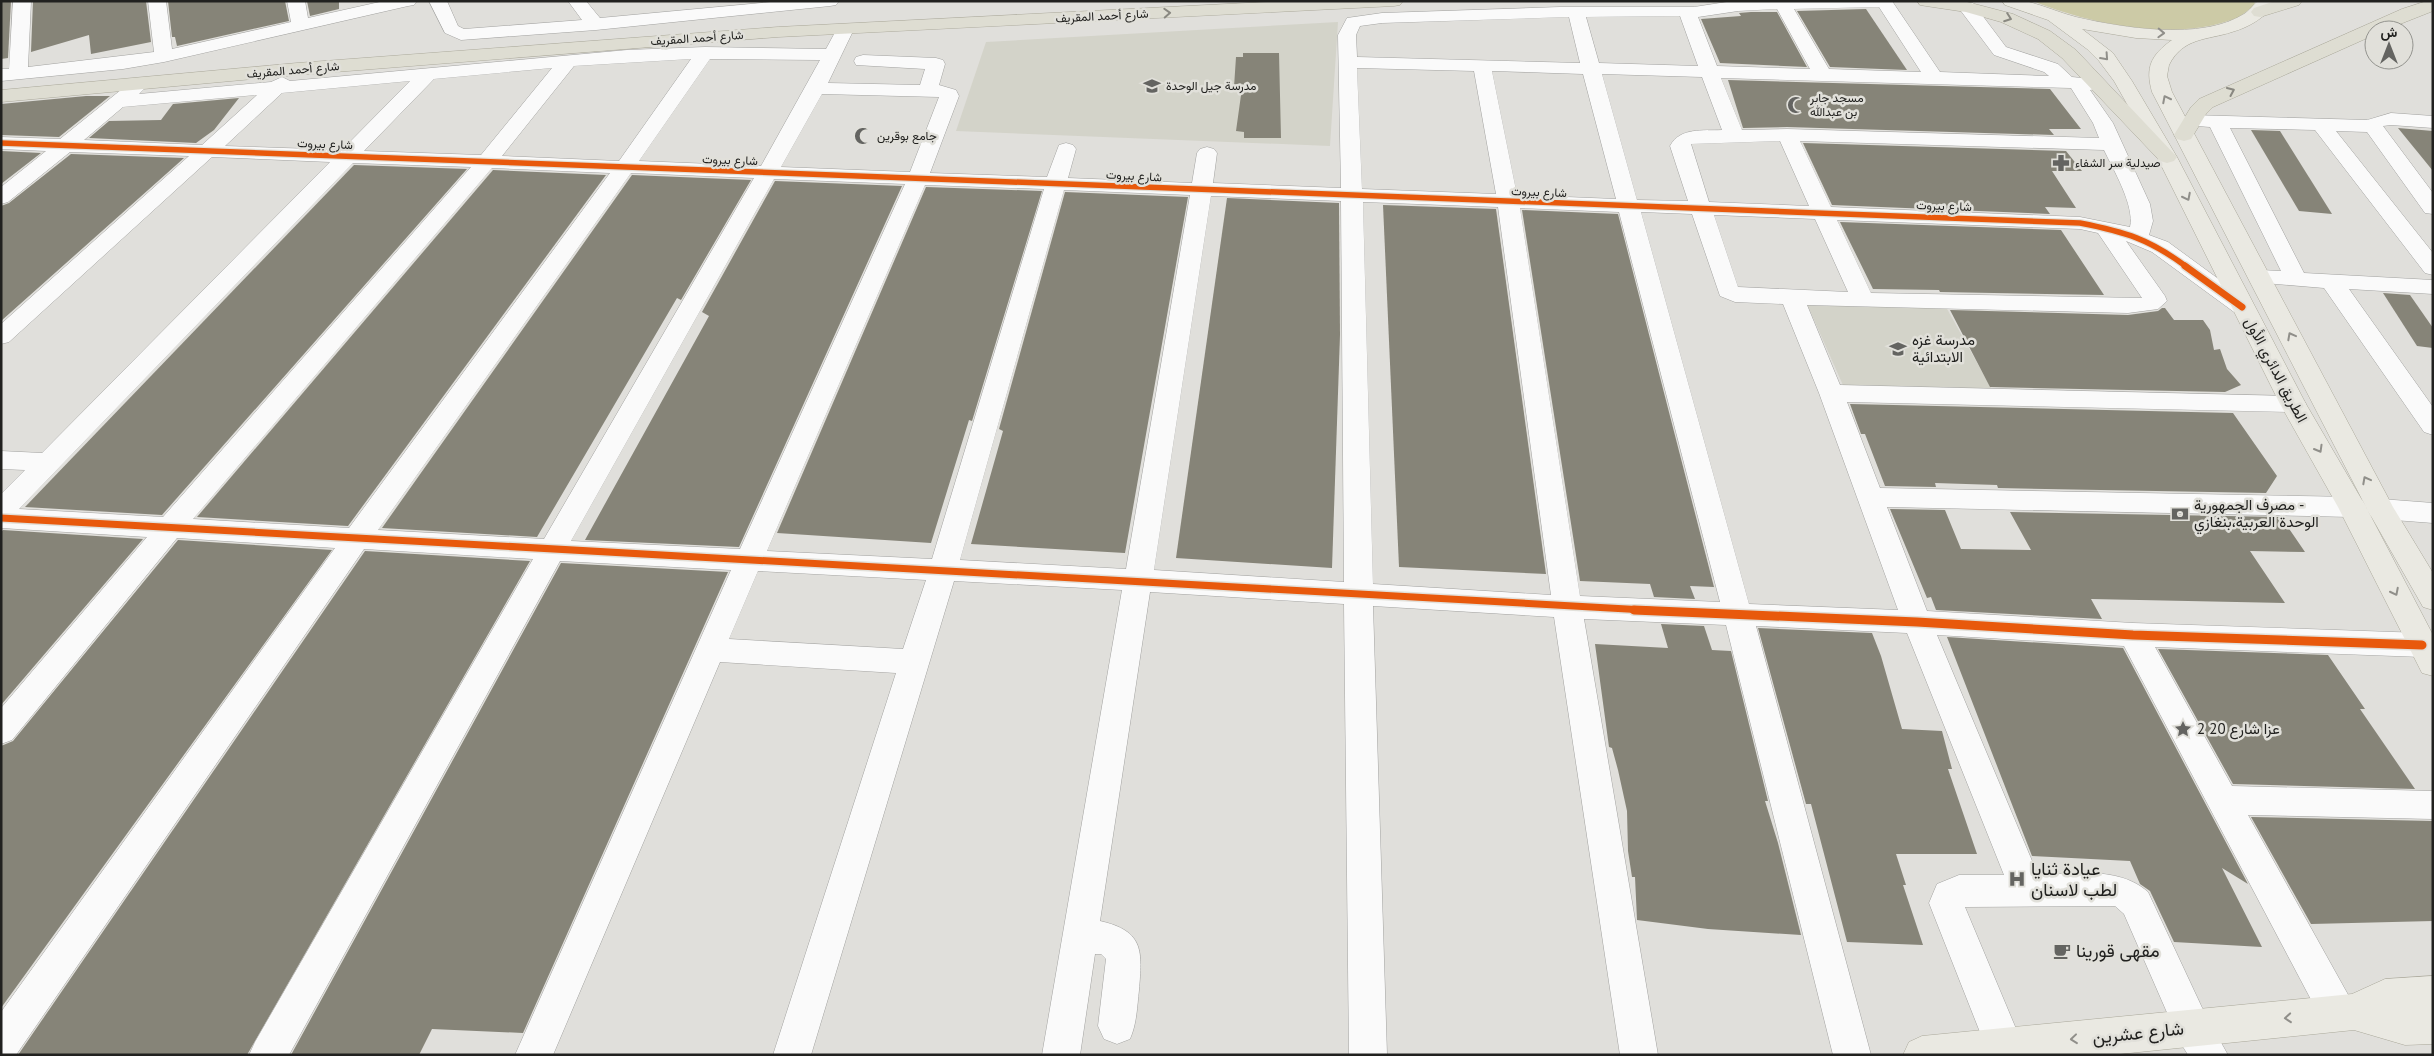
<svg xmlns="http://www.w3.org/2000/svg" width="2434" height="1056" font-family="'PT Sans',Vazirmatn,sans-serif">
<rect width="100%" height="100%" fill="#e0dfdb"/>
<g fill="#d3d3c9">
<path d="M 1338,22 L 1330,146 L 956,131 L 986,42 Z"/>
<path d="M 1807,304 L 1946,307 L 1995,395 L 1846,392 Z"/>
</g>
<path fill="#cccaa6" d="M 2033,1 L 2255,1 L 2254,6 C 2247,11 2239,18 2231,20 C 2173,41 2089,24 2033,1 Z"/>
<g fill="#868478">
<path d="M 1,1 L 11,1 L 8,58 L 1,59 Z"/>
<path d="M 33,1 L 146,1 L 151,42 L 91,54 L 89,35 L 31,52 Z"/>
<path d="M 168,1 L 285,1 L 289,21 L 177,46 L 175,37 L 172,37 Z"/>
<path d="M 307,1 L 339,1 L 339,9 L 310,16 Z"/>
<path d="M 1866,9 L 1907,70 L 1830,67 L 1797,11 Z"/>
<path d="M 1751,12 L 1777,12 L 1807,67 L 1720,63 L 1701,19 L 1741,16 L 1739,13 Z"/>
<path d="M 1243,53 L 1279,53 L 1281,138 L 1244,138 L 1244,132 L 1236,131 L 1242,88 L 1234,87 L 1236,57 L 1243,57 Z"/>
<path d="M 1728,80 L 2050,89 L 2081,129 L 2049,129 L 2054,135 L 1787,127 L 1743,128 Z"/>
<path d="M 86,96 L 110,96 L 59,137 L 1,135 L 1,104 Z"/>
<path d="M 239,98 L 214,130 L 196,143 L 89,138 L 109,121 L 161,120 L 173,104 Z"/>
<path d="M 2398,128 L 2433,131 L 2433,171 Z"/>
<path d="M 2251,130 L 2280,131 L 2332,214 L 2299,211 Z"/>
<path d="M 1803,143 L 2066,151 L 2082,171 L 2052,171 L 2076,208 L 2045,207 L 2050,214 L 1832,205 Z"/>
<path d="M 1,151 L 41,153 L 1,184 Z"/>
<path d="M 71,154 L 184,158 L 1,321 L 1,206 L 9,203 Z"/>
<path d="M 354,165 L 467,169 L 162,515 L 25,507 Z"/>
<path d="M 493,170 L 606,175 L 348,526 L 197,517 Z"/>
<path d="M 632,175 L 751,180 L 681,300 L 677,298 L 537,537 L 382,528 Z"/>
<path d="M 775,181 L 902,186 L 739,547 L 585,540 L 709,316 L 702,312 Z"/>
<path d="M 926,187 L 1042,191 L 972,421 L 969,420 L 931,543 L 777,533 Z"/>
<path d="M 1065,192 L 1188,197 L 1125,553 L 971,544 L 1003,431 L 999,429 Z"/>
<path d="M 1227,198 L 1339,203 L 1340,335 L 1332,568 L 1176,558 Z"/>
<path d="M 1383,205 L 1496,209 L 1546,574 L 1399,567 Z"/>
<path d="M 1522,210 L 1618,214 L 1714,587 L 1690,586 L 1695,599 L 1654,597 L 1650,584 L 1580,581 Z"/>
<path d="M 1840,222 L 2061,230 L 2104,295 L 1940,292 L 1939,290 L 1873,289 Z"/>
<path d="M 2383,293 L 2410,295 L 2433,328 L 2433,348 L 2417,346 Z"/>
<path d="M 2162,308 L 2165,308 L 2174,320 L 2203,320 L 2210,330 L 2214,350 L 2220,349 L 2227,369 L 2241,385 L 2225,392 L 1990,387 L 1950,310 L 2128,315 L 2158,311 Z"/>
<path d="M 1850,404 L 2233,413 L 2277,476 L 2266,493 L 1998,488 L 1997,485 L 1935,483 L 1936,487 L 1885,486 L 1865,434 L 1861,434 Z"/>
<path d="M 1890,509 L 1945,510 L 1961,549 L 2031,550 L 2010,512 L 2281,517 L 2305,552 L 2250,551 L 2285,603 L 2091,599 L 2102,619 L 1936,610 L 1931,597 L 1927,598 Z"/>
<path d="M 3,530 L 143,539 L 1,705 L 1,532 Z"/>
<path d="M 178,540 L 332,550 L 1,1008 L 1,746 L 13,741 Z"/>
<path d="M 365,551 L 530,561 L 247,1055 L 18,1055 Z"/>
<path d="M 561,563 L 728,572 L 523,1033 L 432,1029 L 419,1055 L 291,1055 Z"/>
<path d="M 1661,624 L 1704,626 L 1712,650 L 1731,651 L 1768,801 L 1765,801 L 1778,843 L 1801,935 L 1708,929 L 1637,920 L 1635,877 L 1632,877 L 1628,851 L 1627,811 L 1618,770 L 1612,748 L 1609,747 L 1595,644 L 1668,648 Z"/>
<path d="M 1758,628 L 1872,633 L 1881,656 L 1902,729 L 1942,731 L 1952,769 L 1948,769 L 1977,854 L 1896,854 L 1906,885 L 1903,885 L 1923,945 L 1847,942 L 1811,804 L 1806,804 Z"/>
<path d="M 1947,637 L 2123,648 L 2248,884 L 2222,868 L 2262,947 L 2174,942 L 2150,891 L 2140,884 L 2130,861 L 2032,856 Z"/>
<path d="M 2158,649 L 2328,655 L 2365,709 L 2360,709 L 2415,789 L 2233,784 Z"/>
<path d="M 2251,817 L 2433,821 L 2433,921 L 2311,924 Z"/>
</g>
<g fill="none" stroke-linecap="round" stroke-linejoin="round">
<g stroke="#a2a2a0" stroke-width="1">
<g id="minor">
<path d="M 13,1 L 31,1 L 28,67 L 154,52 L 148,1 L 166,1 L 172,49 L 291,22 L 287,1 L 305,1 L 308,18 L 384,1 L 417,1 L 414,5 L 408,6 L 164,62 L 123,69 L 1,81 L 1,69 L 9,69 Z"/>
<path d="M 429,1 L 447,1 L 458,26 L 464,29 L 582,20 L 568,1 L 586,1 L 600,18 L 782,1 L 839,1 L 836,5 L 830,6 L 596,30 L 461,40 L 445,33 Z"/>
<path d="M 1733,1 L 1892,1 L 1940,72 L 2049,76 L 2044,72 L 1994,55 L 1958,7 L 1961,3 L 1973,3 L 2006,47 L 2058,64 L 2072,77 L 2101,80 L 2103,84 L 2101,88 L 2090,90 L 2113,123 L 2150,204 L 2153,221 L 2149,235 L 2168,242 L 2250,302 L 2254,307 L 2250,312 L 2242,314 L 2234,312 L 2152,252 L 2126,241 L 2165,296 L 2167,301 L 2158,309 L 2128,313 L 1807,305 L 1840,385 L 2293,396 L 2302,398 L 2306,404 L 2302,410 L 2293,412 L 1847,402 L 1880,488 L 2352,497 L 2362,500 L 2366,507 L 2362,514 L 2352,517 L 1887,507 L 1927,611 L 2133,623 L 2422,633 L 2433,637 L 2433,653 L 2422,657 L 2155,647 L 2232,786 L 2433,791 L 2433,819 L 2248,815 L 2351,1000 L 2356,1013 L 2351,1026 L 2338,1031 L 2325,1026 L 2124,646 L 1937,635 L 2038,875 C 2074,874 2119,866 2148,892 L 2205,1014 L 2228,1055 L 2188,1055 L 2179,1040 L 2124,914 L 2115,906 L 1965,907 L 2027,1055 L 1989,1055 L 1929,903 L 1937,884 L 1959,875 L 2004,875 L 1907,633 L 1756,626 L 1871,1055 L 1833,1055 L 1726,625 L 1584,619 L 1658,1055 L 1620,1055 L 1554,617 L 1373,606 L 1387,1055 L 1349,1055 L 1344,604 L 1150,592 L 1100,921 C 1145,931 1142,952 1139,990 C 1137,1007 1137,1023 1130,1039 L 1117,1044 L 1104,1039 L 1098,1026 L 1106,959 L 1101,954 L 1095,954 L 1080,1055 L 1042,1055 L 1122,590 L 954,581 L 811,1055 L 773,1055 L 896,673 L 720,662 L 553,1055 L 515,1055 L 731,570 L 560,561 L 289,1055 L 249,1055 L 255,1042 L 533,559 L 364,549 L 16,1055 L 1,1055 L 1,1012 L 335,548 L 177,538 L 12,740 L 1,744 L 1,708 L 147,537 L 1,528 L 1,494 L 25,470 L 1,469 L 1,451 L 42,453 L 330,162 L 212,157 L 9,342 L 1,344 L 1,324 L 189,156 L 70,152 L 8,202 L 1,204 L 1,187 L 46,151 L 1,149 L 1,137 L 60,139 L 127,85 L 141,85 L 144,89 L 139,94 L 271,82 L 282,77 L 290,81 L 627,50 L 705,47 L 826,49 L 839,25 L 851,25 L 854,29 L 828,83 L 920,85 L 925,69 L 856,65 L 854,61 L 856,57 L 863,55 L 936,58 L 943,60 L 945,64 L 939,85 L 956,90 L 959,96 L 930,173 L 1047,177 L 1059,145 L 1066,143 L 1073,145 L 1076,149 L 1068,178 L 1192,183 L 1197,153 L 1200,149 L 1207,147 L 1214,149 L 1217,153 L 1213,183 L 1341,188 L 1338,35 L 1347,18 L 1382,13 L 1560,7 L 1694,7 ZM 1879,7 L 1921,72 L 1829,69 L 1794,9 ZM 1777,9 L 1810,69 L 1717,66 L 1698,17 L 1738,11 ZM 1680,16 L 1698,66 L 1599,63 L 1586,17 ZM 1569,17 L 1580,63 L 1357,57 L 1356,35 L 1360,26 L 1382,23 ZM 691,59 L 619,161 L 502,156 L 574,66 ZM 710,59 L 820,60 L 761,166 L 639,161 ZM 552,68 L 481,155 L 364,151 L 434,79 ZM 1357,68 L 1474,71 L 1496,194 L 1362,189 ZM 1492,71 L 1583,74 L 1616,199 L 1517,195 ZM 1602,74 L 1702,77 L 1722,130 C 1703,131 1680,127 1670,146 L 1688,201 L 1637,200 ZM 1721,78 L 2071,88 L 2093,123 L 2099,138 L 1787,129 L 1742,130 ZM 410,81 L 342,150 L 225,146 L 282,93 ZM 822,94 L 939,97 L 910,172 L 781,167 ZM 257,95 L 202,145 L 84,140 L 123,107 ZM 1780,141 L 1809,206 L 1709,202 L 1691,144 ZM 1800,141 L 2104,150 C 2113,169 2135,206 2130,227 L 2080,217 L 1831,207 ZM 353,163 L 471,167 L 163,517 L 19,509 ZM 492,168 L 610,173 L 349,528 L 193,519 ZM 631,173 L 754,178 L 544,539 L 378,530 ZM 774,179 L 905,184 L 740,549 L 571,541 ZM 925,185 L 1044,189 L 932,559 L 767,551 ZM 1064,190 L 1190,195 L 1126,569 L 960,560 ZM 1211,196 L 1341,201 L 1344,582 L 1154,570 ZM 1363,202 L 1498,207 L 1551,595 L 1373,584 ZM 1520,208 L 1619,212 L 1720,602 L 1580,596 ZM 1641,212 L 1692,214 L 1720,296 L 1735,302 L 1783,304 L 1819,393 L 1898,610 L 1749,604 ZM 1714,215 L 1815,219 L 1848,292 L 1738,287 ZM 1837,220 L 2080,229 L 2098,233 L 2142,298 L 1871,293 ZM 758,571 L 926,580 L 903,649 L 729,639 Z"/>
<path d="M 2391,113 L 2433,116 L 2433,128 L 2391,125 L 2383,126 L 2433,193 L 2433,214 L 2425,213 L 2367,132 L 2336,131 L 2433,253 L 2433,275 L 2425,273 L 2315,130 L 2230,128 L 2304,273 L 2433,280 L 2433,294 L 2349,289 L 2433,407 L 2433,435 L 2424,432 L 2324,288 L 2252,282 L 2249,277 L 2252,272 L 2260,270 L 2281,271 L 2210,127 L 2184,125 L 2181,121 L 2184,117 L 2191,115 L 2367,120 Z"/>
<path d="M 2381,499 L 2433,503 L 2433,523 L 2381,519 L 2371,516 L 2367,509 L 2371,502 Z"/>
</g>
</g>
<g stroke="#aaa89a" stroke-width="1">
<g id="major">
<path d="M 2002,1 C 2011,1 2021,0 2029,2 C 2045,6 2060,13 2076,17 C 2123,28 2201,41 2244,14 C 2249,11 2253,5 2258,1 L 2277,1 C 2266,17 2250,27 2232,32 C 2208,40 2183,37 2169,65 L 2167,76 L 2172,92 L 2393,507 L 2433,573 L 2433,610 L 2423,607 L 2367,509 L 2152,92 C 2145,67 2151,55 2172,40 L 2136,38 L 2082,29 L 2113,53 L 2132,81 L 2177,157 L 2306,404 L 2366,507 L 2433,635 L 2433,676 L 2422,673 L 2338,507 L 2280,404 L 2157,157 L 2114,81 L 2099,61 L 2087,49 L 2048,20 L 2005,5 Z"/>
<path d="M 2433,976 L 2433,1044 L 2405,1045 L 2354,1030 L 2110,1055 L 1903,1055 L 1909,1042 L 1922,1036 L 2352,994 L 2385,979 Z"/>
</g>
</g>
<g stroke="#aaa89a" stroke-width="1">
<g id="highway">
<path d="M 1285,1 L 1403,1 L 1400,5 L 1394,6 L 778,37 L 297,75 L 1,102 L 1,90 L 297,63 L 778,27 Z"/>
<path d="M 1917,1 L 1967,2 L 2013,14 L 2050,31 L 2076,50 L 2177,157 L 2174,161 L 2167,163 L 2160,161 L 2062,58 L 2038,39 L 2001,22 L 1966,12 L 1926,6 L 1920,5 Z"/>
<path d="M 2275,1 L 2302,1 L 2299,5 L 2260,17 L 2254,16 L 2251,12 L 2254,8 Z"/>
<path d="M 2427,1 L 2433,1 L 2433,11 L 2385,30 L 2374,30 L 2374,35 L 2213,107 L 2206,114 L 2191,139 L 2184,141 L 2177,139 L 2174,135 L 2191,107 L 2199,99 L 2402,9 Z"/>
</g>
</g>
<use href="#minor" fill="#fafafa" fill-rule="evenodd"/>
<use href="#major" fill="#eae9e2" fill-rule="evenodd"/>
<use href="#highway" fill="#deddd2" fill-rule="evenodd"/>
<g stroke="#e1e0da" stroke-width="8">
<path id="cycleway-far2" d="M 1,143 L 2080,223 C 2126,232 2149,239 2187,267"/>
</g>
<g stroke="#e1e0da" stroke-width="10">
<g id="cycleway-far1">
<path d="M 2185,266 L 2242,307"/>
<path d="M 1,518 L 1663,611"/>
</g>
</g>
<g stroke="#e1e0da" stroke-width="12">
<path id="cycleway" d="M 1634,610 L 1917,622 L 2133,635 L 2422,645"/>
</g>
<use href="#cycleway-far2" stroke="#e8590c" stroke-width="5.5"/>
<use href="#cycleway-far1" stroke="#e8590c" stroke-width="7"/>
<use href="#cycleway" stroke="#e8590c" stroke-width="9"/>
</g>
<defs><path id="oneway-chevron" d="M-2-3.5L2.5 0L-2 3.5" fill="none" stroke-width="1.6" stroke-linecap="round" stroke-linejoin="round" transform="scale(1.25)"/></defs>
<g stroke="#898881">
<use href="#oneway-chevron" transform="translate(1167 13) rotate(-3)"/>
<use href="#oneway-chevron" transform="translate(2008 18) rotate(20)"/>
<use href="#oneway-chevron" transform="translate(2231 91) rotate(-24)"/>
</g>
<g stroke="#908f8a">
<use href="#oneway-chevron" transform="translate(2161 33) rotate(2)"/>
<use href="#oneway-chevron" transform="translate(2105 57) rotate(48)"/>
<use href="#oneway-chevron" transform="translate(2166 99) rotate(-117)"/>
<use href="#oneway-chevron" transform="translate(2187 197) rotate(63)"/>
<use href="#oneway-chevron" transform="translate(2291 336) rotate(-118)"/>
<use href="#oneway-chevron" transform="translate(2319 449) rotate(60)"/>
<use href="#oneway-chevron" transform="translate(2366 480) rotate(-118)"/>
<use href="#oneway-chevron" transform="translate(2395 592) rotate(63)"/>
<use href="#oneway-chevron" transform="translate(2288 1018) rotate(175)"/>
<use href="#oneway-chevron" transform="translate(2074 1039) rotate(174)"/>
</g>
<defs>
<g id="school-bare" transform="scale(1.35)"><path d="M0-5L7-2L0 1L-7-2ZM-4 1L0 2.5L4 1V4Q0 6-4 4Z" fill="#646461" stroke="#e1e0da" stroke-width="2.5" paint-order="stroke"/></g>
<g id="mosque-bare" transform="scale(1.35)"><path d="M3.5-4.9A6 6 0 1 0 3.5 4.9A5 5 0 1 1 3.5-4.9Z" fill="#646461" stroke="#e1e0da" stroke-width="2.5" paint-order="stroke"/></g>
<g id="pharmacy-bare" transform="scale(1.35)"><path d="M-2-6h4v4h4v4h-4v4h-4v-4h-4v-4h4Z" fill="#646461" stroke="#e1e0da" stroke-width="2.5" paint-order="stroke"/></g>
<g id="bank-bare" transform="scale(1.35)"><path d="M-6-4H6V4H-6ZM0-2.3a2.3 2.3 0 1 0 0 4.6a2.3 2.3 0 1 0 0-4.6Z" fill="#646461" stroke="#e1e0da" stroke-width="2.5" paint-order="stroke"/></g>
<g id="sight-bare" transform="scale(1.35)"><path d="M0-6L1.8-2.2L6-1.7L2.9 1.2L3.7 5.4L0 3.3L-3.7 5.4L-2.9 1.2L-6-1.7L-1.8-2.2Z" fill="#646461" stroke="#e1e0da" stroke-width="2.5" paint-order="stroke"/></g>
<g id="hospital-bare" transform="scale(1.35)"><path d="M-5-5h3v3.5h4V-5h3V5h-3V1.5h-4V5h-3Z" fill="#646461" stroke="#e1e0da" stroke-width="2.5" paint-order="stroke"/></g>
<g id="cafe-bare" transform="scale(1.35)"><path d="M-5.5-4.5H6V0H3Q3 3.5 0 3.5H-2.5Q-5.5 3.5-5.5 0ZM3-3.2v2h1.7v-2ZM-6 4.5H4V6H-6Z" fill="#646461" stroke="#e1e0da" stroke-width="2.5" paint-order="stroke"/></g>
</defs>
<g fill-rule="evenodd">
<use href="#school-bare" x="1152" y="86"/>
<use href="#mosque-bare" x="1796" y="105"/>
<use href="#mosque-bare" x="863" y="136"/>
<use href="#pharmacy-bare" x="2061" y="163"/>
<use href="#school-bare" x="1898" y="349"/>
<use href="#bank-bare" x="2180" y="514"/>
<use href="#sight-bare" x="2183" y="729"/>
<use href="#hospital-bare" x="2017" y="879"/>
<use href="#cafe-bare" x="2062" y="951"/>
</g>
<g text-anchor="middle" stroke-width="5" stroke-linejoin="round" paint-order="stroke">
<g font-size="12" fill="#21211f" stroke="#e1e0da">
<text transform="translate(1102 16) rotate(-3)" y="4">شارع أحمد المقريف</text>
<text transform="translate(697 38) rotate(-4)" y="4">شارع أحمد المقريف</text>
<text transform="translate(293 70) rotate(-5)" y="4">شارع أحمد المقريف</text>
<text transform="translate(325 144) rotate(2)" y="4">شارع بيروت</text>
<text transform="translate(730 160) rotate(2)" y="4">شارع بيروت</text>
<text transform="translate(1134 176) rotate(3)" y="4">شارع بيروت</text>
<text transform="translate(1539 192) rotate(2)" y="4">شارع بيروت</text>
<text transform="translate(1944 206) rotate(2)" y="4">شارع بيروت</text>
</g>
<g font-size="12" fill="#21211f" stroke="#e1e0da" text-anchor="start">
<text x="1166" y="90">مدرسة جيل الوحدة</text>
<text x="1810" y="102">مسجد جابر<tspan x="1810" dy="14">بن عبدالله</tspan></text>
<text x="877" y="140">جامع بوقرين</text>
<text x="2075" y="167">صيدلية سر الشفاء</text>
</g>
<g font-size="15" fill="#21211f" stroke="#e1e0da" text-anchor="start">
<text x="1912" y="345">مدرسة غزه<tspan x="1912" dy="17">الابتدائية</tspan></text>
<text x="2194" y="510">مصرف الجمهورية -<tspan x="2194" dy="17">الوحدة العربية،بنغازي</tspan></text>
<text x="2197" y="734">عزا شارع 20 2</text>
</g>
<g font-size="15" fill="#21211f" stroke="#e1e0da">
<text transform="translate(2276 370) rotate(62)" y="5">الطريق الدائري الأول</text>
</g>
<g font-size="18" fill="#21211f" stroke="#e1e0da" text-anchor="start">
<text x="2031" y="875">عيادة ثنايا<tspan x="2031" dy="21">لطب لاسنان</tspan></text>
<text x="2076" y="957">مقهى قورينا</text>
</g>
<g font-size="18" fill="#21211f" stroke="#e1e0da">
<text transform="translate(2138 1033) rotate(-6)" y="6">شارع عشرين</text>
</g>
</g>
<rect width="2434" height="1056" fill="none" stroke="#21211f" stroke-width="5"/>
<g transform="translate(2389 45)"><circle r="24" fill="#e1e0da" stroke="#94948f"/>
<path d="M0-4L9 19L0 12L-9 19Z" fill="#646461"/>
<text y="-8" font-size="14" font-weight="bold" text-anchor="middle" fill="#21211f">ش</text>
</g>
</svg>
